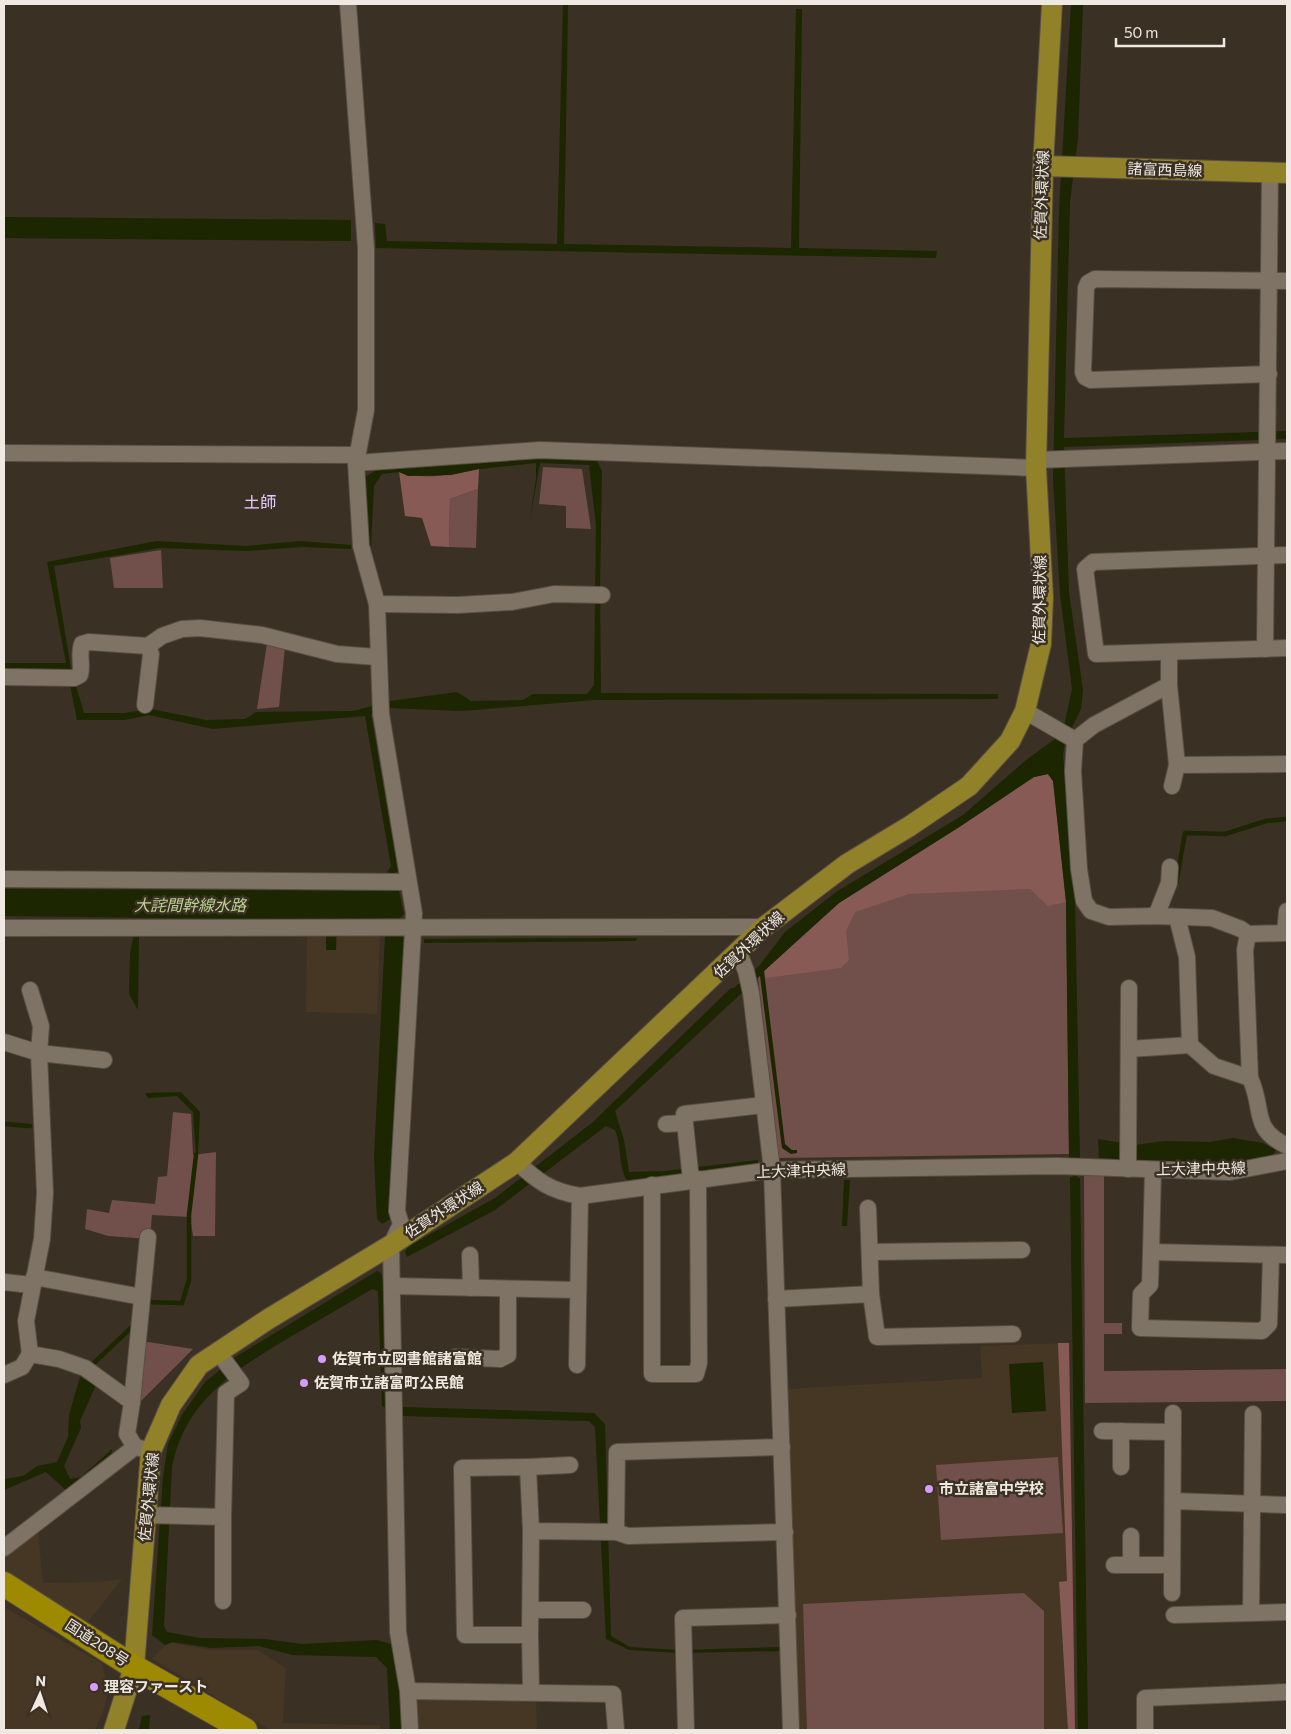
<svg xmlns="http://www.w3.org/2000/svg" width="1291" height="1734" font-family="Commissioner,'Noto Sans JP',sans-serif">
<rect width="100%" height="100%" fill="#3a3023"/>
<g fill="#453724">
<path d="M 307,932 L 380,934 L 377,1014 L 306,1012 Z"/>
<path d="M 1069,1343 L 1075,1730 L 797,1730 L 784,1389 L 982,1378 L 980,1346 Z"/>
<path d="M 38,1530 L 43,1583 L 98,1582 L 122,1579 L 88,1622 L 4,1572 L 4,1554 Z"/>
<path d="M 4,1607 L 101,1663 L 109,1687 L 104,1709 L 95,1730 L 4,1730 Z"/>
<path d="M 168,1642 L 210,1650 L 258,1650 L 286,1668 L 283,1723 L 380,1725 L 380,1730 L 270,1730 L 152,1659 Z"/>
<path d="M 536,1697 L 537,1730 L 415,1730 L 415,1700 L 427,1698 Z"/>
</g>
<g fill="#714f4b">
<path d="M 543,467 L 582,469 L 591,529 L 566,528 L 566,506 L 539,504 Z"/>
<path d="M 478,489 L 476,548 L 449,547 L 450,499 Z"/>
<path d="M 161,550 L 163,588 L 114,588 L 110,558 Z"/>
<path d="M 267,643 L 285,647 L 279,707 L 257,709 Z"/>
<path d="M 1034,777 L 1053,781 L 1066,902 L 1069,1154 L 779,1158 L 758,977 L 839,903 Z"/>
<path d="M 173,1112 L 191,1114 L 193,1155 L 216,1152 L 215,1236 L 193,1236 L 190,1217 L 152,1215 L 150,1239 L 108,1236 L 85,1229 L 87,1209 L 109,1213 L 112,1200 L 155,1204 L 158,1177 L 167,1176 Z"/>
<path d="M 1084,1175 L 1104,1175 L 1104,1323 L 1122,1323 L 1122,1334 L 1104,1334 L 1104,1371 L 1287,1369 L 1287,1401 L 1085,1403 Z"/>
<path d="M 142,1341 L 193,1349 L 138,1404 Z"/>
<path d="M 1058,1457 L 1063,1533 L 941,1540 L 936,1465 Z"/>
<path d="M 1024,1593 L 1044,1611 L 1044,1730 L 807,1730 L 803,1604 Z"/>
</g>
<g fill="#875a56">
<path d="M 479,469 L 478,489 L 450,499 L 449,547 L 431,546 L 422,518 L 405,516 L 399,472 C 423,481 454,474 479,469 Z"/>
<path d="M 1048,774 L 1053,781 L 1066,902 L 1048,906 L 1030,889 L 909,894 L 855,912 L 846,931 L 849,960 L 841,968 L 766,978 L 764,971 L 839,903 L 961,826 L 1034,777 Z"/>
<path d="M 1058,1343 L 1069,1343 L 1075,1730 L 1068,1730 L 1059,1582 L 1067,1581 Z"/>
</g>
<g fill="#1c2601">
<path d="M 563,4 L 568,4 L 564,244 L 791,248 L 796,9 L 802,9 L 799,248 L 937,251 L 936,258 L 376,248 L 375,223 L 385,224 L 387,241 L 557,244 Z"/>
<path d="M 1071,4 L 1083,4 L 1078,138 L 1070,202 L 1064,438 L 1287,431 L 1287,439 L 1064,447 L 1069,592 L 1083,690 L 1081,709 L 1065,742 L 1063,755 L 1075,901 L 1080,1158 L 1069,1158 L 1066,902 L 1053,781 L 1048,774 L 1034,777 L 961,826 L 839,903 L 764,971 L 785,1144 L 792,1150 L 797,1150 L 797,1153 L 791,1154 L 782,1148 L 760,976 L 615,1111 L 624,1140 L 629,1172 L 665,1171 L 758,1160 L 758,1164 L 627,1180 C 618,1167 622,1146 615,1130 L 606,1126 L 495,1210 L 407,1257 L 405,1252 L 409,1246 L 495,1198 L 593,1122 L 731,988 L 734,988 L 759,966 L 785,932 L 836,892 L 963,815 L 1025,761 L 1056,738 L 1065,722 L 1072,689 L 1060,594 L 1053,479 L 1059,210 Z"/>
<path d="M 4,217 L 351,220 L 351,241 L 4,238 Z"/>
<path d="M 543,458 L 596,459 L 602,471 L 600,586 L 601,693 L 998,694 L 998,699 L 595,700 L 462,711 L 389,708 L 371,714 L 398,871 L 391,875 L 387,872 L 391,866 L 365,716 L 213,729 L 149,715 L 125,720 L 77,720 L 70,685 L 76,686 L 84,713 L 124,713 L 151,709 L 206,720 L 245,719 L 256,712 L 353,711 L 390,701 L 457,692 L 471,701 L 523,700 L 533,694 L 587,694 L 594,685 L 596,525 L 589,465 L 540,463 L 529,525 L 536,479 L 536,463 L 479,469 L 451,475 L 408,476 L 399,472 L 382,474 L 374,486 L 371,546 L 368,549 L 365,477 L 378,469 Z"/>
<path d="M 157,541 L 246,546 L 300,541 L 351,545 L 351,549 L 302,547 L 247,551 L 160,548 L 54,566 L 71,669 L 4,668 L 4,663 L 66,663 L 47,562 Z"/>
<path d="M 4,889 L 399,891 L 404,914 L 400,918 L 337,920 L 336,950 L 326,950 L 326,920 L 4,916 Z"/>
<path d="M 139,936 L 138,1010 L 129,994 L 130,953 L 133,938 Z"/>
<path d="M 385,936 L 403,936 L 405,942 L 392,1218 L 382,1224 L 377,1219 L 374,1157 Z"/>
<path d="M 637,938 L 636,941 L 424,943 L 424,939 Z"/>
<path d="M 181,1092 L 200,1112 L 198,1154 L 196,1155 L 193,1112 L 177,1096 L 148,1098 L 145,1093 Z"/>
<path d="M 1233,1138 L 1263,1143 L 1276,1150 L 1272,1157 L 1227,1165 L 1099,1158 L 1098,1139 L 1135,1145 L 1165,1141 L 1210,1142 Z"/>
<path d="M 1070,1177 L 1080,1178 L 1088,1730 L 1078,1730 Z"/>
<path d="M 844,1180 L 850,1180 L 847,1226 L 842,1226 Z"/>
<path d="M 377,1271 L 381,1273 L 385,1286 L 387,1403 L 403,1407 L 594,1413 L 605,1424 L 611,1636 L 630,1647 L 679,1650 L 782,1647 L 783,1651 L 679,1653 L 629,1650 L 606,1639 L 595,1427 L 589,1421 L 403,1416 L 382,1406 L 378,1291 L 372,1289 C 345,1305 318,1321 290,1337 C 235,1370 185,1400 172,1467 L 164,1626 L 167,1632 L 200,1638 L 266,1639 L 302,1644 L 377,1640 L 391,1644 L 401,1692 L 401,1730 L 390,1730 L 387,1668 L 376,1657 L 292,1655 L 259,1646 L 211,1648 L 173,1642 L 165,1645 L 152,1635 L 163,1477 L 168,1444 L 182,1415 L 205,1382 L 237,1356 Z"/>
<path d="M 1043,1362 L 1046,1411 L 1012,1413 L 1009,1364 Z"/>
<path d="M 80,1377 L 96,1385 L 80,1421 L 81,1428 L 64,1466 L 70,1479 L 81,1477 L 112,1449 L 111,1461 L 69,1493 L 46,1472 L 4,1490 L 4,1479 L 23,1476 L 37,1466 L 57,1462 L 68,1437 L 69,1415 Z"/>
<path d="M 150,1715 L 149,1730 L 139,1730 L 142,1716 Z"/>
</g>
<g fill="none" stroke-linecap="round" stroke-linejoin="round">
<g stroke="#1c2601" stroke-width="4.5">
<path d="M 1176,884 L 1185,833 L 1225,834 L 1266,821 L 1287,819"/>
<path d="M 4,1124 L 30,1126"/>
<path d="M 1075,1158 L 1075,1177"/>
<path d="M 147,1302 L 182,1303 L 189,1280 L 189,1215 L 196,1155"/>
<path d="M 95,1362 L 133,1326"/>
</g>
<g stroke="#574e43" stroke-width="18">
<g id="minor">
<path d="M 348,4 L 366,248 L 366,410 L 356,463 L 361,546 L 377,604 L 381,714 L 414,913 L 397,1211 L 401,1224 L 391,1245 L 398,1632 L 408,1691 L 410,1730"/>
<path d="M 1269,374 L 1091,380 L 1085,377 L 1083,372 L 1086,288 L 1088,283 L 1095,279 L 1287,281"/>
<path d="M 4,453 L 356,455"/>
<path d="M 1036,460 L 1287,451"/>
<path d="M 356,463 L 540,450 L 1036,468"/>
<path d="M 1287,555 L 1093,562 L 1085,569 L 1096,654 L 1287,648"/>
<path d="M 377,604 L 458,605 L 512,602 L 554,594 L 602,595"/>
<path d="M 1265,649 L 1270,172"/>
<path d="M 1169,652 L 1169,685 L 1094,725 L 1075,740 L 1073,771 L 1079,869 L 1084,901 L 1091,911 L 1109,917 L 1156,916 L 1212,918 L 1241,929 L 1248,934 L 1285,933 L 1287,911"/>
<path d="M 4,677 L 74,678 L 80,675 C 83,665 78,655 82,644 L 89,642 L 148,646 L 162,636 L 182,629 L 200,628 L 262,635 L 337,654 L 377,657"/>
<path d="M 1169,685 L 1177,765 L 1287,764"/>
<path d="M 145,705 L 151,654 L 148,646"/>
<path d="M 1025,711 L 1075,740"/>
<path d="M 1172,786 L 1177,765"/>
<path d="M 4,879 L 408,882"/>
<path d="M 1156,916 L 1169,883 L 1170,867"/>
<path d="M 1177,917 L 1187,957 L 1190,1045 L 1214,1066 L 1250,1078 C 1265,1110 1250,1128 1287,1146"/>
<path d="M 4,928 L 764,927"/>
<path d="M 1248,934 L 1245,950 L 1250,1078"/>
<path d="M 739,953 L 746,971 L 751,993 L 772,1170 L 791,1730"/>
<path d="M 30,990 L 41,1026 L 39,1053 L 104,1060"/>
<path d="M 4,1042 L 39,1053 L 45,1193 L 42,1239 L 26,1321 L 30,1354 L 59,1359 L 85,1368 L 132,1402 L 127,1434 L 135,1447"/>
<path d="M 1129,1049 L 1190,1045"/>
<path d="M 666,1124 L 685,1123"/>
<path d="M 517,1162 C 538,1182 551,1191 580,1196 L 772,1170 L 1058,1166 L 1230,1172 L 1287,1161"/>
<path d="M 1128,1169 L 1129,988"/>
<path d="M 1153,1170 L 1151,1252 L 1287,1255"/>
<path d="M 691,1180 L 684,1114 L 764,1105"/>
<path d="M 652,1185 L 652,1374 L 696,1374 L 699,1363 L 698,1179"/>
<path d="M 868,1208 L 871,1294"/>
<path d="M 870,1252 L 1022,1250"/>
<path d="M 1151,1252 L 1150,1285 L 1141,1294 L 1140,1328 L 1262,1331 L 1269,1324 L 1271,1255"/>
<path d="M 470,1255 L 471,1288"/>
<path d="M 34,1277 L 142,1297"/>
<path d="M 4,1282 L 31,1285"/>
<path d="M 392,1286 L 577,1290"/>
<path d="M 776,1299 L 871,1294 L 877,1337 L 1013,1334"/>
<path d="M 218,1352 L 241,1383 L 226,1393 L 223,1517"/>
<path d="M 456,1357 L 500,1359 L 508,1355 L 508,1289"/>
<path d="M 577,1365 L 580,1196"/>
<path d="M 4,1375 L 22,1367 L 30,1354"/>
<path d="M 132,1402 L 148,1237"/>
<path d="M 1102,1431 L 1173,1432"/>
<path d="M 528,1467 L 570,1465"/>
<path d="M 1121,1467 L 1121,1431"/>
<path d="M 1173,1501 L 1287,1505"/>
<path d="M 146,1515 L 223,1517 L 223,1601"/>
<path d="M 531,1531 L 530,1635 L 465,1635 L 462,1468 L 528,1467 L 531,1531 L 616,1532 L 628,1536 L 785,1532"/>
<path d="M 616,1532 L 617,1452 L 782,1447"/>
<path d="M 4,1548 L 135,1447 L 144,1449"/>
<path d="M 1131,1564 L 1131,1536"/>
<path d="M 1114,1565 L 1172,1565"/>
<path d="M 1172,1593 L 1173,1413"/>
<path d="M 531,1610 L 583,1610"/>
<path d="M 1251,1613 L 1253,1414"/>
<path d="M 1174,1615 L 1287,1612"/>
<path d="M 530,1635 L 531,1691"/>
<path d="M 408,1691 L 613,1694 L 616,1730"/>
<path d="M 686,1730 L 683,1618 L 788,1615"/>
<path d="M 1145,1730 L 1145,1698 L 1287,1692"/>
</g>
</g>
<g stroke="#574e43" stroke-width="22">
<g id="major">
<path d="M 1043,166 L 1287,173"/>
<path d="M 114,1730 L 134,1667 L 151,1451 L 171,1405 L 199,1365 L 270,1318 L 391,1245 L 517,1162 L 764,927 L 847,864 L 910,826 L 969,786 L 1010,741 L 1025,711 L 1041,644 L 1043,597 L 1036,468 L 1043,166 L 1052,4"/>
</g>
</g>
<g stroke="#574e43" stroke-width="26">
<path id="highway" d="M 4,1584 L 134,1667 L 245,1730"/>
</g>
<use href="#minor" stroke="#7e7364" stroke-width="16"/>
<use href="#major" stroke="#918128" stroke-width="20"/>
<use href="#highway" stroke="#9e8a00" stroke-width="24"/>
</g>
<g fill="#d59cfb" stroke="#3a3023" stroke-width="2">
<circle cx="322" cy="1359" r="5"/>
<circle cx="304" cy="1383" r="5"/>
<circle cx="929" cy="1489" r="5"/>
<circle cx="94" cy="1687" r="5"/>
</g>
<g text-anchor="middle" stroke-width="5" stroke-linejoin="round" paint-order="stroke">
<g font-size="15" fill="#efe9e1" stroke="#3a3023">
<text transform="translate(1165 170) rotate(2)" y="5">諸富西島線</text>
<text transform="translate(1042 195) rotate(-88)" y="5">佐賀外環状線</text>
<text transform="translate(1040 600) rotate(-89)" y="5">佐賀外環状線</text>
<text transform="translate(749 945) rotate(-43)" y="5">佐賀外環状線</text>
<text transform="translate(1201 1169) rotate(-1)" y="5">上大津中央線</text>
<text transform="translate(801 1171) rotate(-2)" y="5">上大津中央線</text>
<text transform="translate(444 1210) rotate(-33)" y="5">佐賀外環状線</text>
<text transform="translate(149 1497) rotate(-84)" y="5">佐賀外環状線</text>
<text transform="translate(97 1643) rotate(33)" y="5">国道208号</text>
</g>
<g font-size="15" font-weight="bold" fill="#efe9e1" stroke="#3a3023" text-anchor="start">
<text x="332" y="1364">佐賀市立図書館諸富館</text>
<text x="314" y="1388">佐賀市立諸富町公民館</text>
<text x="939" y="1494">市立諸富中学校</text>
<text x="104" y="1692">理容ファースト</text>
</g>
<g font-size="16" fill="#e8c9fe" stroke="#3a3023">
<text x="260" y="508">土師</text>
</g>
<g font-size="16" font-style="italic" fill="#bbd290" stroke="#3a3023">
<text x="190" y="911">大詫間幹線水路</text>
</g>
</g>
<rect width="1291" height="1734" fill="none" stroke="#efe9e1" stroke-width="10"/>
<g transform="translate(40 1694) rotate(3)" stroke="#3a3023" stroke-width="4" paint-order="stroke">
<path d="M0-4L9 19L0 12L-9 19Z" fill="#efe9e1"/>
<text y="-8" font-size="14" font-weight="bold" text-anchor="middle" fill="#efe9e1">N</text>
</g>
<path d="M1116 38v8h108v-8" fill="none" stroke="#efe9e1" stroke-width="2.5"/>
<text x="1124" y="38" font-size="15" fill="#efe9e1" stroke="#3a3023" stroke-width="4" paint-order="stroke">50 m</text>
</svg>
